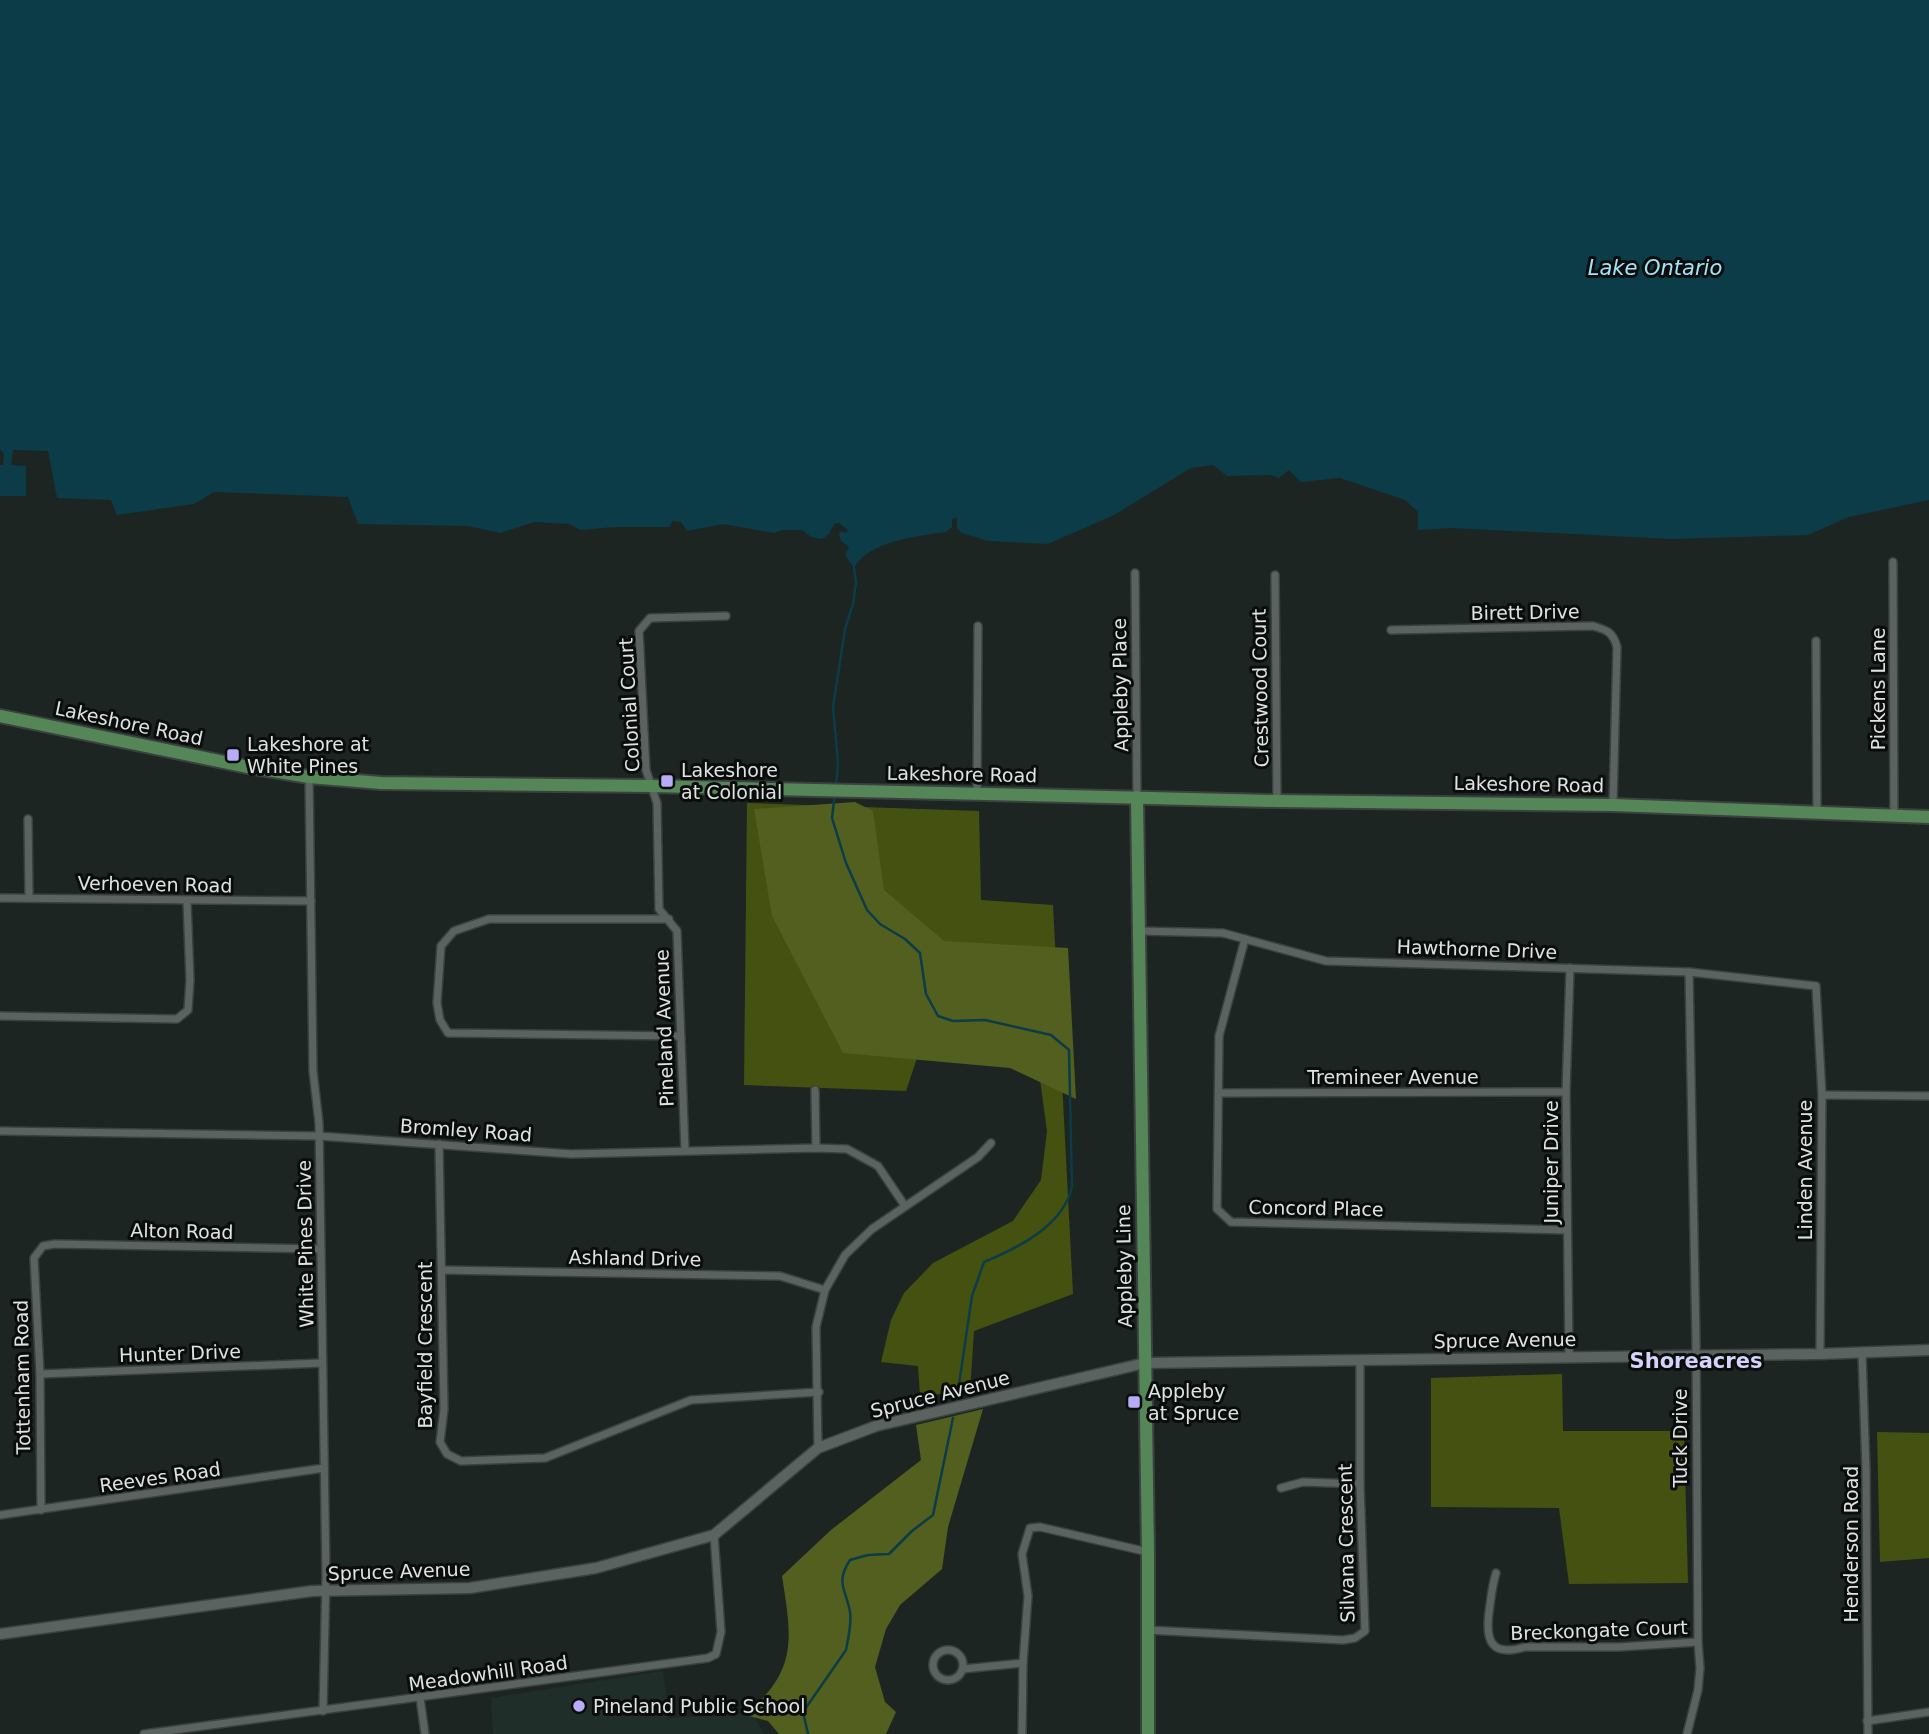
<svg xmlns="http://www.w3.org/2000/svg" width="1929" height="1734" font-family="'DejaVu Sans',sans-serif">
<rect width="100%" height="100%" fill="#1d2522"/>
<path fill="#1f2e28" d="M 663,1671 L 669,1718 L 752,1713 L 764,1734 L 493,1734 L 491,1698 Z"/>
<g fill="#455111">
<path d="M 747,803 L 979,811 L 981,900 L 1053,905 L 1073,1294 L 974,1331 L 970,1391 L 920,1396 L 918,1366 L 881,1362 L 891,1320 L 904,1293 L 933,1263 L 1013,1221 L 1041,1180 L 1047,1131 L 1037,1057 L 926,1031 L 906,1091 L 744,1085 Z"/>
<path d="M 1562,1374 L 1563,1431 L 1684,1431 L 1688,1583 L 1569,1584 L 1559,1508 L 1431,1507 L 1431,1378 Z"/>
<path d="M 1877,1432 L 1929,1433 L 1929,1558 L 1880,1562 Z"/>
</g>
<g fill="#525f1f">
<path d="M 855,802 L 873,811 L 884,890 L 944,941 L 1068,948 L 1076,1099 L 1010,1068 L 843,1053 L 772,916 L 754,809 Z"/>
<path d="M 983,1409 L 948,1527 L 942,1569 L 900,1605 L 886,1629 L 875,1667 L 885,1702 L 896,1712 L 886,1734 L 779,1734 L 768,1721 L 745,1715 C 798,1670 792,1640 782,1576 L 831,1530 L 921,1460 L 916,1425 Z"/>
</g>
<path fill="#0b3c48" d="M 0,0 L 1929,0 L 1929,500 L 1849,517 L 1808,535 L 1672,539 L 1452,528 L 1418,530 L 1418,512 L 1405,500 L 1340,478 L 1301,482 L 1289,470 L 1279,478 L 1271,475 L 1227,476 L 1213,465 L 1191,468 L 1114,515 L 1048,544 L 988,541 L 962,533 L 957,528 L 957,517 L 952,519 L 952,527 L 946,532 C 918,536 868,541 854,568 L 845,555 L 849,547 L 841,541 L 839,534 L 841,531 L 846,533 L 848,530 L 839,523 L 834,524 L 829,534 L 822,539 L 811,537 L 802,530 L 782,530 L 774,533 L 723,524 L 687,531 L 681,522 L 672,521 L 670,527 L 614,527 L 581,530 L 569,524 L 534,522 L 500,533 L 468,526 L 358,524 L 348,497 L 214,492 L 194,504 L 117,515 L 111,500 L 57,498 L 48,451 L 13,450 L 11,465 L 26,466 L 26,496 L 0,496 L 0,465 L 3,465 L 4,454 L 0,449 Z"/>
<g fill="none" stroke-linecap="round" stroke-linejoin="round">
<g stroke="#0b3c48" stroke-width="2.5">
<path d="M 836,787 L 838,763 L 833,707 L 845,629 L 853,604 L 856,582 L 854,568"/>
<path d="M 835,793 L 832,818 L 846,863 L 867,910 L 880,924 L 905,939 L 920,953 L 926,994 L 938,1016 L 953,1021 L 985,1020 L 1051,1035 L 1069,1050 L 1072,1187 C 1063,1226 1018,1248 984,1262 L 972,1296 L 958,1391"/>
<path d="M 808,1734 L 803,1712 L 846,1650 C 848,1639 852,1623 850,1612 C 846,1589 835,1583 850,1560 L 868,1555 L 889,1554 L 912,1531 L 933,1515 L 953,1418"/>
</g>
<g stroke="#3b413f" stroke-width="10">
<g id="minor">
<path d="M 1893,562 L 1894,816"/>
<path d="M 1135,573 L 1137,797"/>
<path d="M 1275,575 L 1277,801"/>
<path d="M 1391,630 L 1593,626 C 1607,630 1613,632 1617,647 L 1613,805"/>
<path d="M 1816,641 L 1817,811"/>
<path d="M 309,777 L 313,1071 L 319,1123 L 326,1577 L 323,1711"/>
<path d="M 977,793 L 978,626"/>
<path d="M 28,819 L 29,898"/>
<path d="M 0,898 L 311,901"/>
<path d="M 669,919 L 489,919 L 454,931 L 441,946 L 437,1003 L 440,1020 L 448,1033 L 680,1036"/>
<path d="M 1140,931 L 1223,933 L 1326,961 L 1689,972 L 1816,986 L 1822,1095 L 1820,1354"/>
<path d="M 1245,939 L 1219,1036 L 1217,1209 L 1231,1222 L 1567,1230"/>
<path d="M 0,1016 L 177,1019 L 188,1010 L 190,980 L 187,901"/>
<path d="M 815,1090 L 816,1148"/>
<path d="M 1220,1093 L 1566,1092"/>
<path d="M 1822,1095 L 1929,1096"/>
<path d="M 0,1131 L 319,1136 L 571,1154 L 816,1148 L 847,1149 L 878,1166 L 905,1206"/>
<path d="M 439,1144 L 444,1409 L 440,1442 L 447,1454 L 461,1461 L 545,1458 L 691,1400 L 819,1392"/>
<path d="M 685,1151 L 677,931 L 659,909 L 657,803 L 646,770 L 639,631 L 650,618 L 726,616"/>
<path d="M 442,1270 L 780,1276 L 825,1290"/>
<path d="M 1862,1353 L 1866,1470 L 1868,1734"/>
<path d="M 1569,1357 L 1566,1092 L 1570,968"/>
<path d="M 40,1374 L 322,1363"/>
<path d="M 818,1448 L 816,1327 L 825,1290 L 845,1255 L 872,1229 L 978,1157 L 991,1143"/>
<path d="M 1281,1488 L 1303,1482 L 1360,1484"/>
<path d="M 41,1510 L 40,1374 L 34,1258 L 43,1246 L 55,1244 L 321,1249"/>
<path d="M 0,1515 L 324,1468"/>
<path d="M 1496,1573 C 1492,1586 1491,1598 1489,1612 C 1485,1642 1492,1657 1525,1647 L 1619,1647 L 1698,1642"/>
<path d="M 1147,1630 L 1343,1640 L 1355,1638 L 1365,1631 L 1360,1484 L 1360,1361"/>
<circle cx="948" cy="1665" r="15"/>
<path d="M 963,1669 L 1023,1663"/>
<path d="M 420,1698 L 425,1734"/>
<path d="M 1867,1721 L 1929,1712"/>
<path d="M 144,1734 L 708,1658 L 716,1654 L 721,1632 L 714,1535"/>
<path d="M 1022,1734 L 1023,1663 L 1028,1596 L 1022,1554 L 1030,1528 L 1040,1527 L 1148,1552"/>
<path d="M 1687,1734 L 1698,1690 L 1700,1668 L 1698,1642 L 1696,1341 L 1689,972"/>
</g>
</g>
<g stroke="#3b413f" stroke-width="13">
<path id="tertiary" d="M 0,1634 L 312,1591 L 470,1588 L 596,1568 L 714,1535 L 818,1448 L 876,1426 L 1145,1363 L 1820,1354 L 1929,1350"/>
</g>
<g stroke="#3b413f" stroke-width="16">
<g id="primary">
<path d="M 0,716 L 248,767 L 309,777 L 381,783 L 651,786 L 1277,801 L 1613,805 L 1929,817"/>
<path d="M 1137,797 L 1148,1552 L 1148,1734"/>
</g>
</g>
<use href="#minor" stroke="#5a635f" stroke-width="7"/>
<use href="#tertiary" stroke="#5a635f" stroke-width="10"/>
<use href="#primary" stroke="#558658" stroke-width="12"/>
</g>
<g fill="#b8abf7" stroke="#0a0d0c" stroke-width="2.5">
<rect x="226" y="748" width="14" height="14" rx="3.5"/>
<rect x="660" y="774" width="14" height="14" rx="3.5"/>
<rect x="1127" y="1395" width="14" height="14" rx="3.5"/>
<circle cx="579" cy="1706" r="7"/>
</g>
<g text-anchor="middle" stroke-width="6" stroke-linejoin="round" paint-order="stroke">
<g font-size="19" fill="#dfe4e2" stroke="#0a0d0c">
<text transform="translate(1525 612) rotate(-1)" y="7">Birett Drive</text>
<text transform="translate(1120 685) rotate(-91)" y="7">Appleby Place</text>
<text transform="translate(1260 688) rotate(-91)" y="7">Crestwood Court</text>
<text transform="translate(1878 689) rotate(-90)" y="7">Pickens Lane</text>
<text transform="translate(629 705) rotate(-93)" y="7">Colonial Court</text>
<text transform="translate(129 723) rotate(12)" y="7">Lakeshore Road</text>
<text transform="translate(962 774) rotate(1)" y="7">Lakeshore Road</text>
<text transform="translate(1529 784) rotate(1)" y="7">Lakeshore Road</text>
<text transform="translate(155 884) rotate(1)" y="7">Verhoeven Road</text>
<text transform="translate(1477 949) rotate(2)" y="7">Hawthorne Drive</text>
<text transform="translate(664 1028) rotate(-92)" y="7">Pineland Avenue</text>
<text x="1393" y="1084">Tremineer Avenue</text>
<text transform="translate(466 1130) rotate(4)" y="7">Bromley Road</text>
<text transform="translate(1551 1162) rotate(-90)" y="7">Juniper Drive</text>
<text transform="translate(1805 1170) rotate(-90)" y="7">Linden Avenue</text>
<text transform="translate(1316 1208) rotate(1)" y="7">Concord Place</text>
<text transform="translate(182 1231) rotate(1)" y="7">Alton Road</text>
<text transform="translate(305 1244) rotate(-91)" y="7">White Pines Drive</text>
<text transform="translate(635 1258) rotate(1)" y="7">Ashland Drive</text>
<text transform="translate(1124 1266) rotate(-91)" y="7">Appleby Line</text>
<text transform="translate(1505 1340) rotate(-1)" y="7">Spruce Avenue</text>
<text transform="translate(425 1345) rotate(-90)" y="7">Bayfield Crescent</text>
<text transform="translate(180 1353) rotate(-2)" y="7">Hunter Drive</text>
<text transform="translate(22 1377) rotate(-91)" y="7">Tottenham Road</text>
<text transform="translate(940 1394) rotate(-14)" y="7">Spruce Avenue</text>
<text transform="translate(1680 1438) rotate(-90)" y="7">Tuck Drive</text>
<text transform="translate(160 1477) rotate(-8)" y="7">Reeves Road</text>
<text transform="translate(1346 1543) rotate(-91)" y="7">Silvana Crescent</text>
<text transform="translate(1851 1544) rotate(-90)" y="7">Henderson Road</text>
<text transform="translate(399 1571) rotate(-2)" y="7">Spruce Avenue</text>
<text transform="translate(1599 1630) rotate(-2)" y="7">Breckongate Court</text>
<text transform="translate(488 1673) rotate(-8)" y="7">Meadowhill Road</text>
</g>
<g font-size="19" fill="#dfe4e2" stroke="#0a0d0c" text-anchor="start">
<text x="247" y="751">Lakeshore at<tspan x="247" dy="22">White Pines</tspan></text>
<text x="681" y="777">Lakeshore<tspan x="681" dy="22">at Colonial</tspan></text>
<text x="1148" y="1398">Appleby<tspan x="1148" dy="22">at Spruce</tspan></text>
<text x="593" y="1713">Pineland Public School</text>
</g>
<g font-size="21" font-style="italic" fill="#a2e4f7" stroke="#0a0d0c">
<text x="1655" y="275">Lake Ontario</text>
</g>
<g font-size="21" font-weight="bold" fill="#d7d1fc" stroke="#0a0d0c">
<text x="1696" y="1368">Shoreacres</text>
</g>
</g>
</svg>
